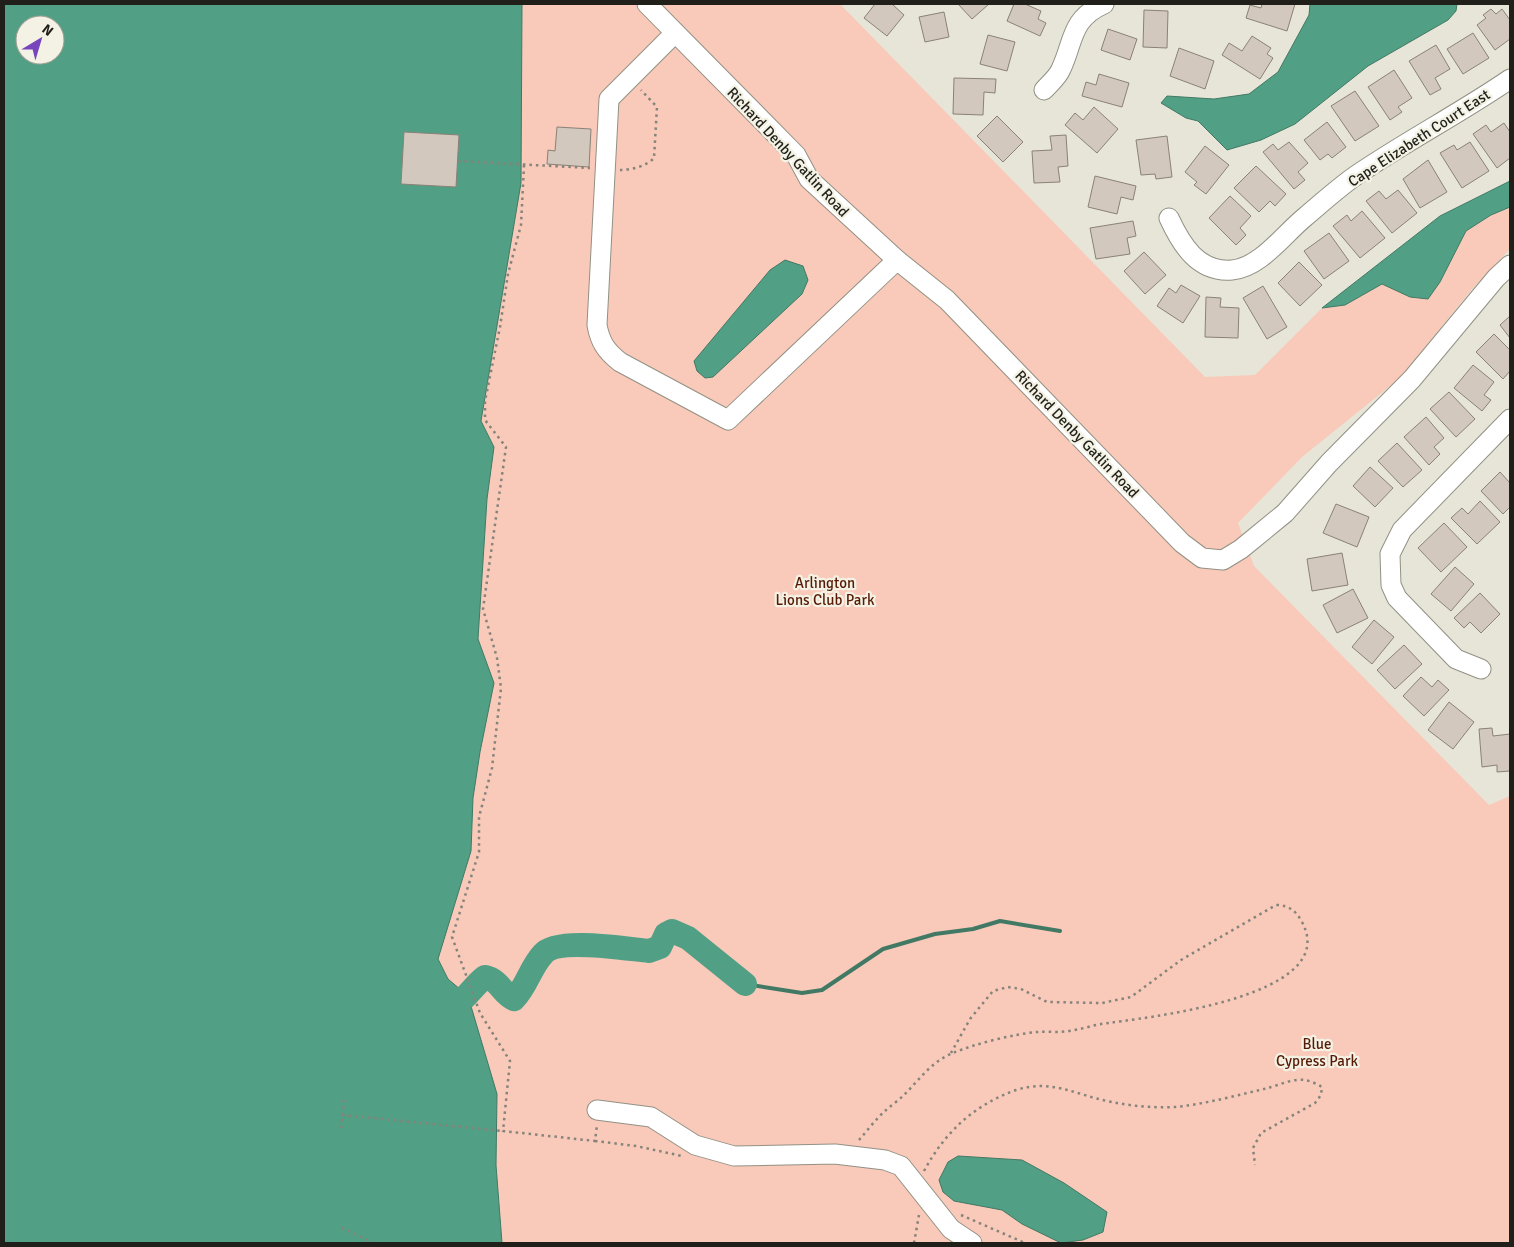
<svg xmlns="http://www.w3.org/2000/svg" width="1514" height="1247" font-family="Signika,sans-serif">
<rect width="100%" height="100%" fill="#e6e5d7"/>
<path fill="#f9c9ba" d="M 522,4 L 840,4 L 1205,377 L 1255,375 L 1322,308 L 1345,305 L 1382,284 L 1410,297 L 1440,282 L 1466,231 L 1491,215 L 1510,207 L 1510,249 L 1472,289 L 1400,378 L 1302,457 L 1238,523 L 1254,566 L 1489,805 L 1510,796 L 1510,1243 L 502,1243 L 496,1165 L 497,1094 L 468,996 L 448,979 L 438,959 L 471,851 L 473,798 L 480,752 L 494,683 L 478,639 L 487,499 L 494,447 L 481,421 L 521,183 Z"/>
<g fill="#519f84" stroke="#427964" fill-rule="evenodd">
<path d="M 4,4 L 522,4 L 521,183 L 481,421 L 494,447 L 487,499 L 478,639 L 494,683 L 480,752 L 473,798 L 471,851 L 438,959 L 448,979 L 468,996 L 497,1094 L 496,1165 L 502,1243 L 4,1243 ZM 25,25 L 55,25 L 55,55 L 25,55 Z"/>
<path d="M 1310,4 L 1457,4 L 1456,11 L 1448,20 L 1368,66 L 1295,124 L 1261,140 L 1227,150 L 1198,121 L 1186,118 L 1161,103 L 1167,96 L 1214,99 L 1249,94 L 1278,72 L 1309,15 Z"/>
<path d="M 1510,181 L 1510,207 L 1491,215 L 1466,231 L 1440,282 L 1428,299 L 1410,297 L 1382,284 L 1345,305 L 1322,308 L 1440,216 Z"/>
<path d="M 785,260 L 803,266 L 808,280 L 802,294 L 713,377 L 705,378 L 697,371 L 694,361 L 770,270 Z"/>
<path d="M 958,1156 L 1022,1160 L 1064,1183 L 1107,1212 L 1103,1232 L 1083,1240 L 1061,1243 L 1022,1224 L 1002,1210 L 954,1201 L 943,1192 L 939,1180 L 948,1162 Z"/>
</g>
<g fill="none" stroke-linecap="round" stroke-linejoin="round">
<path stroke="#427964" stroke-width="4" d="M 745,984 L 802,993 L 822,990 L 883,949 L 935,934 L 973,929 L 1000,921 L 1060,931"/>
<path stroke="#519f84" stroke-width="24" d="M 439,997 L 457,1004 C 469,996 474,985 485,977 C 501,981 501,993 514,999 C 527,986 530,968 543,954 C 557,937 627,949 649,951 L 660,947 L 666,934 L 672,931 L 688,938 L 745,984"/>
</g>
<g fill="#d2c8bd" stroke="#8a8177">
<path d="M 875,4 L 892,4 L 904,15 L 887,36 L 864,18 Z"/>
<path d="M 958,4 L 989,4 L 972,19 Z"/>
<path d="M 1014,4 L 1025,4 L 1041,11 L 1038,19 L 1046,23 L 1040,36 L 1007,21 Z"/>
<path d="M 1262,4 L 1295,4 L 1287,31 L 1246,18 L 1250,5 L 1261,8 Z"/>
<path d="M 1491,9 L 1496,14 L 1502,9 L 1510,20 L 1510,39 L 1495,50 L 1477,25 L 1486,18 L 1483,15 Z"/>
<path d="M 1144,10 L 1168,11 L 1167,48 L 1143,47 Z"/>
<path d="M 944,12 L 949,37 L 925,42 L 919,17 Z"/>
<path d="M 1108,29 L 1137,39 L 1130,60 L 1101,50 Z"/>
<path d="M 1473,33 L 1489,58 L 1463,74 L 1447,49 Z"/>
<path d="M 988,35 L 1015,42 L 1007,71 L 980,64 Z"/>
<path d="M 1252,36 L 1271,48 L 1267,54 L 1273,58 L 1260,79 L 1222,55 L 1229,43 L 1242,51 Z"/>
<path d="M 1436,45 L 1450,69 L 1435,78 L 1441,89 L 1430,95 L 1409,61 Z"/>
<path d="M 1179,48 L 1214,61 L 1205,89 L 1170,76 Z"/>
<path d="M 1394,70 L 1412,98 L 1398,107 L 1402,112 L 1390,120 L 1368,87 Z"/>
<path d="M 1099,74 L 1129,83 L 1122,107 L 1082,96 L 1086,82 L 1096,85 Z"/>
<path d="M 954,78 L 996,79 L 995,93 L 984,92 L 983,115 L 953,114 Z"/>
<path d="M 1355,91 L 1379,126 L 1355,141 L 1331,106 Z"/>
<path d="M 1094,107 L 1118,129 L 1097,153 L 1065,125 L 1075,113 L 1083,120 Z"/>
<path d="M 997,116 L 1023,142 L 1003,162 L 977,136 Z"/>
<path d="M 1327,122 L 1346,147 L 1332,158 L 1328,154 L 1320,160 L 1304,140 Z"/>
<path d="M 1504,123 L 1510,132 L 1510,158 L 1497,168 L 1473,134 L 1486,125 L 1491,132 Z"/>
<path d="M 557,127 L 591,129 L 589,167 L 547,164 L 548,150 L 555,151 Z"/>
<path d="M 404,132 L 459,135 L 456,187 L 401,184 Z"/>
<path d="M 1066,135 L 1068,166 L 1058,167 L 1060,182 L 1034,183 L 1032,151 L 1052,150 L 1050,136 Z"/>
<path d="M 1167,136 L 1172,177 L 1156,179 L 1155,174 L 1141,175 L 1136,140 Z"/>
<path d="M 1289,142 L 1308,163 L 1298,172 L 1305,180 L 1294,189 L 1263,152 L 1273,144 L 1278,150 Z"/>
<path d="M 1470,142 L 1489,171 L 1462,188 L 1440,153 L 1454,145 L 1457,150 Z"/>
<path d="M 1205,146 L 1229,165 L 1206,194 L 1194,185 L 1197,182 L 1185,172 Z"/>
<path d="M 1428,160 L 1447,192 L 1420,208 L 1403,179 Z"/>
<path d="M 1256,166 L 1286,194 L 1275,206 L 1270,201 L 1259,212 L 1234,188 Z"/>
<path d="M 1095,176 L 1136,186 L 1133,200 L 1121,197 L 1117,214 L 1088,207 Z"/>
<path d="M 1398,190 L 1417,213 L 1392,233 L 1366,201 L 1379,191 L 1386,199 Z"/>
<path d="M 1230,196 L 1251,216 L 1240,228 L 1246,235 L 1236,245 L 1209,218 Z"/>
<path d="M 1362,211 L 1385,238 L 1360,258 L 1333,226 L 1347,215 L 1351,221 Z"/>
<path d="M 1133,221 L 1136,236 L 1127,238 L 1130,254 L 1096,259 L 1090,228 Z"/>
<path d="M 1329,233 L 1349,261 L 1324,279 L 1304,251 Z"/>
<path d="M 1144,252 L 1166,275 L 1145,294 L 1124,271 Z"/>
<path d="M 1299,262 L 1322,285 L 1300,306 L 1278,283 Z"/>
<path d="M 1181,285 L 1200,296 L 1183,323 L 1157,306 L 1169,288 L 1176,293 Z"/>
<path d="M 1263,286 L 1287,327 L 1267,339 L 1243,298 Z"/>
<path d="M 1206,297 L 1221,298 L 1220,307 L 1239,308 L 1238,338 L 1205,337 Z"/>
<path d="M 1510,316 L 1510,338 L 1500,325 Z"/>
<path d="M 1494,334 L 1510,350 L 1510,371 L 1503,379 L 1476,352 Z"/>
<path d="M 1473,365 L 1494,382 L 1484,395 L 1491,400 L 1482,411 L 1454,388 Z"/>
<path d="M 1449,392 L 1475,419 L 1456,437 L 1430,409 Z"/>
<path d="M 1426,417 L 1444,438 L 1434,447 L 1440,454 L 1429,465 L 1404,437 Z"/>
<path d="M 1397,443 L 1422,470 L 1403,487 L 1378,461 Z"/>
<path d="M 1370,467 L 1393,488 L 1375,507 L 1353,486 Z"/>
<path d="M 1500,472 L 1510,483 L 1510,507 L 1503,514 L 1481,491 Z"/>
<path d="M 1480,501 L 1500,522 L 1477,544 L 1451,518 L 1462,508 L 1468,514 Z"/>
<path d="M 1336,504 L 1369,517 L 1357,547 L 1323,533 Z"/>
<path d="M 1444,523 L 1467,547 L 1441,572 L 1418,548 Z"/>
<path d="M 1342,553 L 1348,585 L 1312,591 L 1307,559 Z"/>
<path d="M 1455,567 L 1474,584 L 1451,611 L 1431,594 Z"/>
<path d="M 1353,589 L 1368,618 L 1337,633 L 1323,605 Z"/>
<path d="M 1480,593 L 1500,614 L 1481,633 L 1470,622 L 1464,628 L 1454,618 Z"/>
<path d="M 1374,620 L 1394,637 L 1372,664 L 1352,647 Z"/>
<path d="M 1404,645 L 1422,664 L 1395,689 L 1377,670 Z"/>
<path d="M 1421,677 L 1432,687 L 1438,680 L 1449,690 L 1424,716 L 1403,696 Z"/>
<path d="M 1449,702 L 1474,722 L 1453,749 L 1428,730 Z"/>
<path d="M 1492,728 L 1493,736 L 1510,734 L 1510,771 L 1497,772 L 1497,765 L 1482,767 L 1479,729 Z"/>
</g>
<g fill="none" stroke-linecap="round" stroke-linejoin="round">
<g stroke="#929184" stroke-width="21">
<g id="minor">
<path d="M 647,4 L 796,155 L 809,179 L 897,260 L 947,300 L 1182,543 L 1202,558 L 1223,560 L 1241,549 L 1285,513 L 1329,463 L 1412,379 L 1496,278 L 1510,265"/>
<path d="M 675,33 L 609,99 L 597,325 C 600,342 606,351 620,362 L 728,420 L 897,260"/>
<path d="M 1044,90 C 1049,84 1058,77 1061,69 C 1074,42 1070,19 1104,4"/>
<path d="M 1169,218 C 1181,244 1198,273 1232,270 C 1261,267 1283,235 1305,217 C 1323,202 1341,185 1361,172 C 1410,139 1462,112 1510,79"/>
<path d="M 1481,669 L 1456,659 L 1397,598 L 1391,585 L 1390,554 L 1402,530 L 1510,419"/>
<path d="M 597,1110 L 651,1117 L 695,1145 L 734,1156 L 835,1154 L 885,1160 L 901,1166 L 951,1229 L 972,1243"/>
</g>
</g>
<g stroke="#85847b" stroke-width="2.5" stroke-dasharray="2.5 4" stroke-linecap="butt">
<path d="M 458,161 L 590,168"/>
<path d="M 524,165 L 521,225 L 508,274 L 500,327 L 485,401 L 485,420 L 506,447 L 483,609 L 497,658 L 501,688 L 492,768 L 479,817 L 479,852 L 452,937 L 480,1013 L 510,1061 L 503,1131 L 595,1141 L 597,1125"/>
<path d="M 620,170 C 631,170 647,166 654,158 L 657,107 L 641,90"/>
<path d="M 342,1115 L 503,1131"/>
<path d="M 341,1128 L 344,1100"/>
<path d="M 859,1140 C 867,1131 875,1120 884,1112 C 890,1106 898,1101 904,1095 C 919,1080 932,1061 953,1053 C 974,1044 1014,1034 1037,1032 C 1047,1031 1058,1033 1068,1031 C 1079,1030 1090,1026 1101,1024 C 1142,1018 1343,998 1302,922 C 1296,911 1289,905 1276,905 L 1181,960 L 1131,997 L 1102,1003 L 1047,1002 L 1021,989 L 1008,987 L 993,991 L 970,1019 L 951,1053"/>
<path d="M 595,1141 L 636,1146 L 682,1156"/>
<path d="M 924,1171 C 945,1132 974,1105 1016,1090 C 1051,1079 1074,1094 1107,1101 C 1130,1106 1152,1108 1175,1107 C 1206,1104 1238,1095 1268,1088 C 1279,1085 1294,1078 1305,1080 C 1311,1081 1317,1084 1322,1087 L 1321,1095 L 1315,1103 L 1261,1133 L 1253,1148 L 1255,1165"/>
<path d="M 961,1215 L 1025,1243"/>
<path d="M 342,1228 L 374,1243"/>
<path d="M 914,1243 L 919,1215"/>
</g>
<use href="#minor" stroke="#fff" stroke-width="19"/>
</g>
<g text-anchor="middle" stroke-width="4.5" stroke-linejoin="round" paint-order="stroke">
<g font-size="15" fill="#201f1a" stroke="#f3f2e4">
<text transform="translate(1419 138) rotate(-33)" y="5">Cape Elizabeth Court East</text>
<text transform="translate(788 152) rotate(47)" y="5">Richard Denby Gatlin Road</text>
<text transform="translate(1077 434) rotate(46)" y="5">Richard Denby Gatlin Road</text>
</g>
<g font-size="15" fill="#571a06" stroke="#f3f2e4">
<text x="825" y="588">Arlington<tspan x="825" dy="17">Lions Club Park</tspan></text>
<text x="1317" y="1049">Blue<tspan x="1317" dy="17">Cypress Park</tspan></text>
</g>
</g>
<rect width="1514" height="1247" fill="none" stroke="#201f1a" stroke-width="10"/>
<g transform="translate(40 40) rotate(38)"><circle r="24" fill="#f3f2e4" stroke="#9f9e93"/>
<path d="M0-4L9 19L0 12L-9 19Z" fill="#7845bc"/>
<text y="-8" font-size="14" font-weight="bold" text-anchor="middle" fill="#201f1a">N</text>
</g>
</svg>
